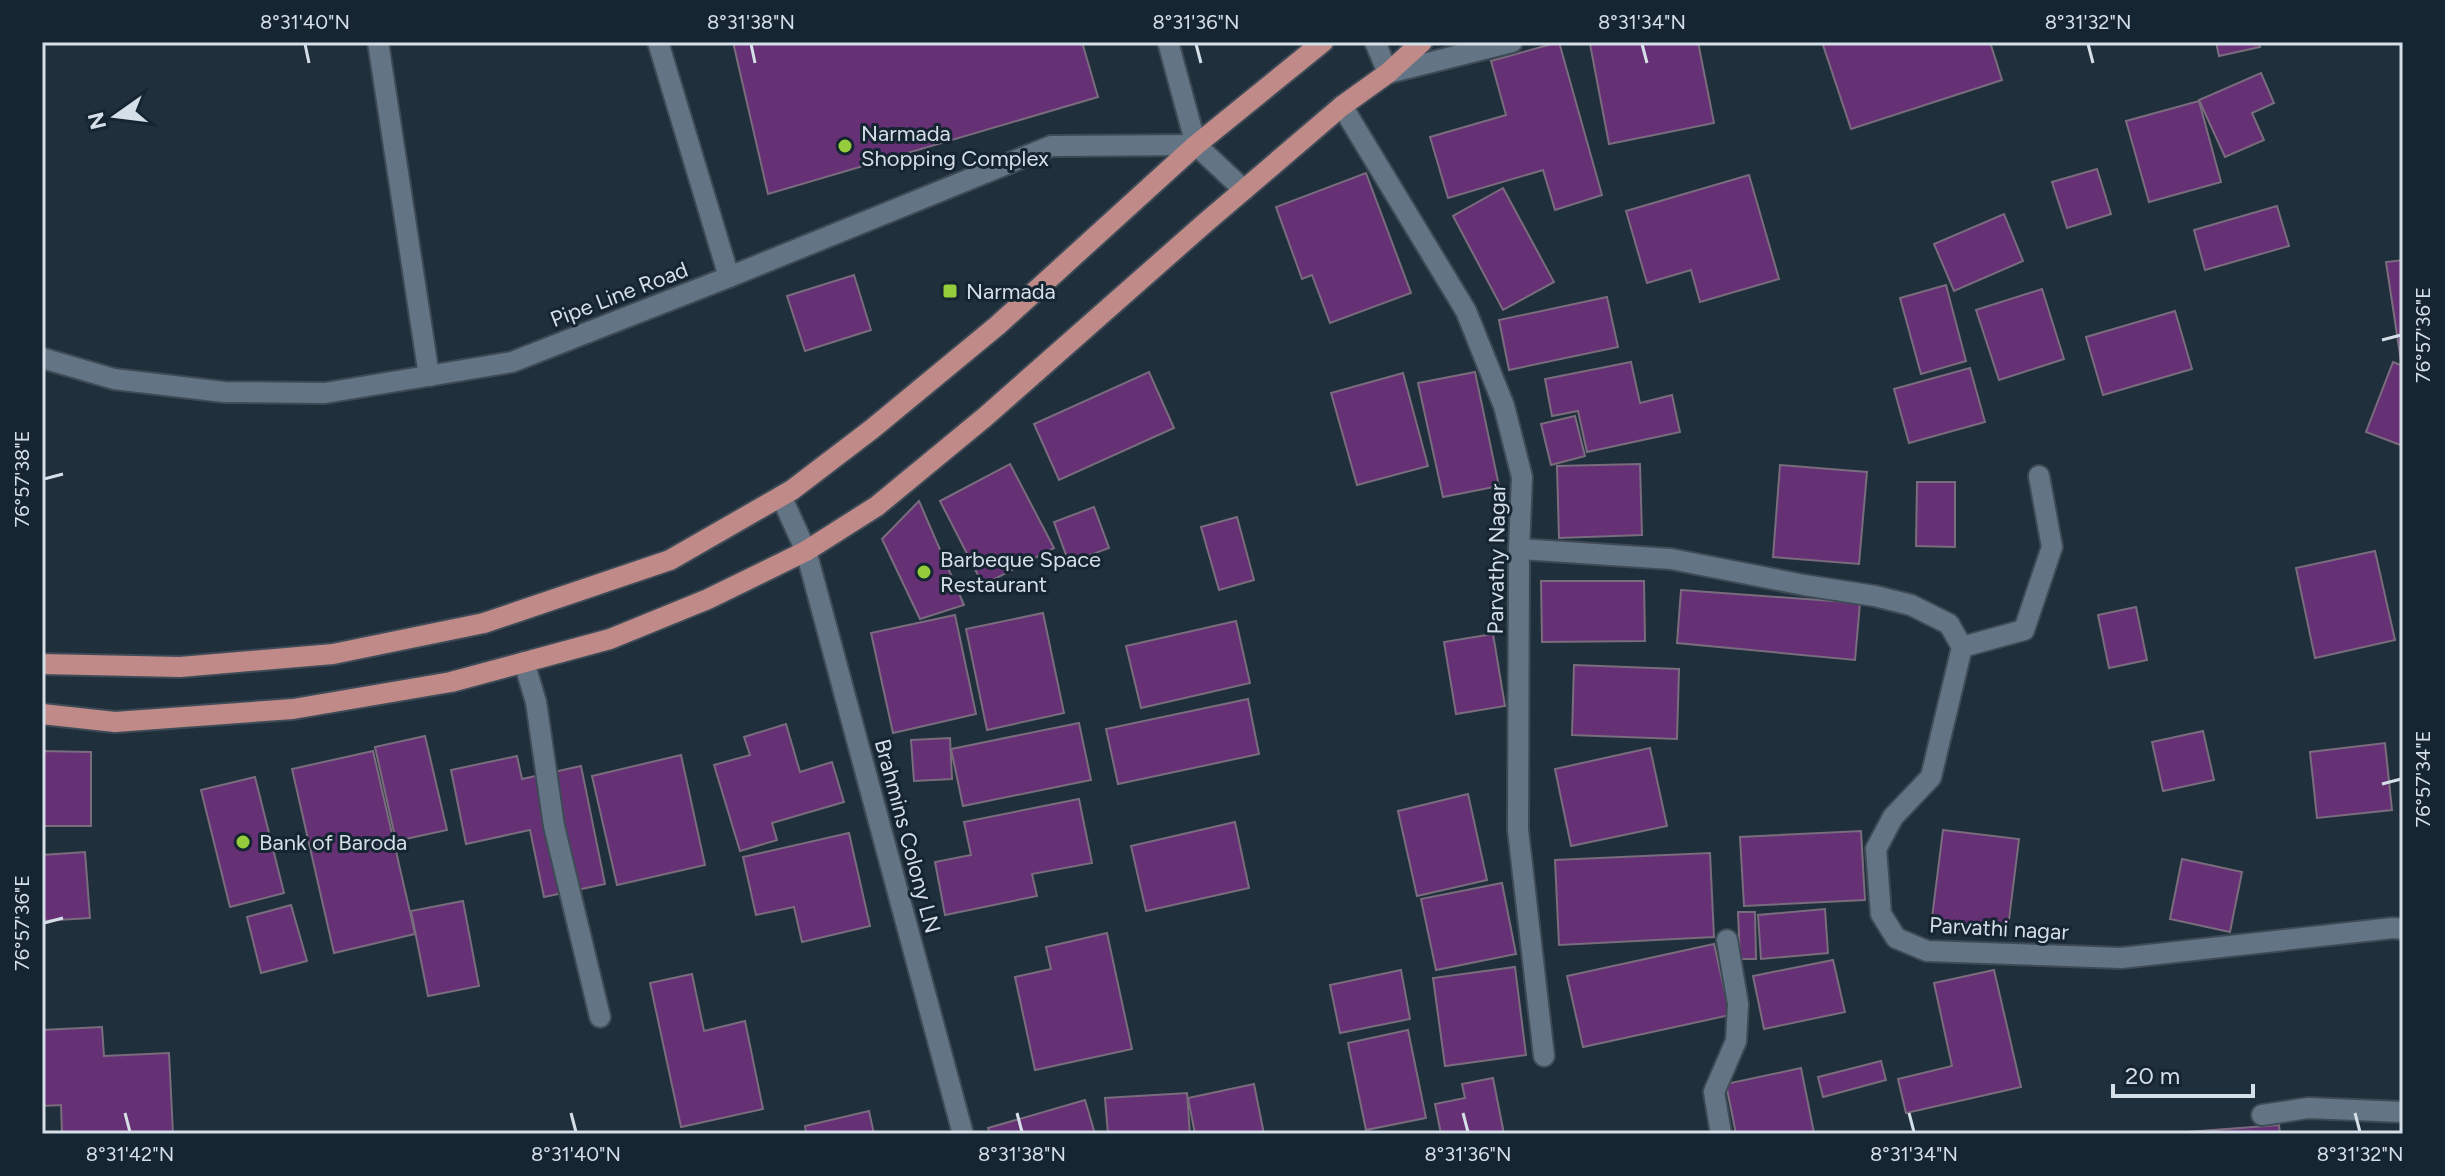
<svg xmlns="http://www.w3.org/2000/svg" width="2445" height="1176" font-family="Figtree,sans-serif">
<rect width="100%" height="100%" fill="#202f3c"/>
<g fill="#663074" stroke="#796c7d" stroke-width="2">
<path d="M 733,42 L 1082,42 L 1098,97 L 768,194 Z"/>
<path d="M 1559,42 L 1602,195 L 1555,210 L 1543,170 L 1448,198 L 1430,137 L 1506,115 L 1491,61 Z"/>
<path d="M 1601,42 L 1698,42 L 1714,123 L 1609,144 L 1590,44 Z"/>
<path d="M 1822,42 L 1990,42 L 2002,80 L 1851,129 Z"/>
<path d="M 2216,42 L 2259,42 L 2260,47 L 2219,56 Z"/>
<path d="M 2261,73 L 2274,103 L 2252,113 L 2264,140 L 2225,157 L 2199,100 Z"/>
<path d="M 2199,101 L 2221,182 L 2149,202 L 2126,121 Z"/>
<path d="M 2097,169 L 2111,214 L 2067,228 L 2052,182 Z"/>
<path d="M 1366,173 L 1411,293 L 1330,323 L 1312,275 L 1302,279 L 1276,207 Z"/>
<path d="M 1749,175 L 1779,279 L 1700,302 L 1691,270 L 1647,283 L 1626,211 Z"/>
<path d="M 1503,188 L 1554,282 L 1503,310 L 1453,216 Z"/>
<path d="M 2277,206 L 2289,246 L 2205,270 L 2194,230 Z"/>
<path d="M 2004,214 L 2023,261 L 1954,291 L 1934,244 Z"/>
<path d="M 2403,260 L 2403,360 L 2401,361 L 2386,262 Z"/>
<path d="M 854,275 L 871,330 L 805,351 L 787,296 Z"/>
<path d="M 1946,285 L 1966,361 L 1921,374 L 1900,298 Z"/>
<path d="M 2042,289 L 2064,359 L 1999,380 L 1976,310 Z"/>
<path d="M 1607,297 L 1618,347 L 1509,370 L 1499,320 Z"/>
<path d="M 2175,311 L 2192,369 L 2103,395 L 2086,337 Z"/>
<path d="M 1631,362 L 1640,403 L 1672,395 L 1680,432 L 1587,452 L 1578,411 L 1552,416 L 1545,379 Z"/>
<path d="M 2393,362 L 2403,366 L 2403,446 L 2366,432 Z"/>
<path d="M 1970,368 L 1985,422 L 1909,443 L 1894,389 Z"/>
<path d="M 1149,372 L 1174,428 L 1059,480 L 1034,424 Z"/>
<path d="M 1475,372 L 1499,486 L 1443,497 L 1418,383 Z"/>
<path d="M 1403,373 L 1428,466 L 1357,485 L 1331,393 Z"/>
<path d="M 1575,416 L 1585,456 L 1551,465 L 1541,424 Z"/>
<path d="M 1010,464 L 1054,548 L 983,585 L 940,501 Z"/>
<path d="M 1640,464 L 1642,535 L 1559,538 L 1557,466 Z"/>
<path d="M 1780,465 L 1867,472 L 1859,564 L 1773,557 Z"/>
<path d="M 1917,482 L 1955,482 L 1955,547 L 1916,546 Z"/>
<path d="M 919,501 L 964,605 L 920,619 L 882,539 Z"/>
<path d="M 1094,507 L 1109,548 L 1069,563 L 1054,522 Z"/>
<path d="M 1237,517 L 1254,580 L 1219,590 L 1201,527 Z"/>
<path d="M 2375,551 L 2395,640 L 2315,658 L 2296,568 Z"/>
<path d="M 1541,581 L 1644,581 L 1645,641 L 1542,642 Z"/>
<path d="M 1681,590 L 1860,603 L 1855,660 L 1677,643 Z"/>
<path d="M 2136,607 L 2147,660 L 2109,668 L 2098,615 Z"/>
<path d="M 1043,613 L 1064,713 L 987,730 L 966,629 Z"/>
<path d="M 955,615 L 976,714 L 893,733 L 871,633 Z"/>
<path d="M 1236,621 L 1250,683 L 1141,708 L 1126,646 Z"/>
<path d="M 1493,634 L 1505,706 L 1456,714 L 1444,642 Z"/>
<path d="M 1574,665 L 1679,669 L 1677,739 L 1572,735 Z"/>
<path d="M 1248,699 L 1259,754 L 1118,784 L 1106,729 Z"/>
<path d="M 1079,723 L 1091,780 L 963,806 L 951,749 Z"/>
<path d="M 786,724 L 800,772 L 832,762 L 844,802 L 772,823 L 777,840 L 740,851 L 714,765 L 750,755 L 744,737 Z"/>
<path d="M 2203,731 L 2214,780 L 2163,791 L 2152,742 Z"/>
<path d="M 425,736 L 447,830 L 396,841 L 375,747 Z"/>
<path d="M 950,738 L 952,779 L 914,781 L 911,740 Z"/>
<path d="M 2385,743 L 2392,810 L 2317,818 L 2310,752 Z"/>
<path d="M 1650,748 L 1667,826 L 1571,846 L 1555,769 Z"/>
<path d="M 42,751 L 91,752 L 91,826 L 42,826 Z"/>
<path d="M 373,751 L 415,934 L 334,953 L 292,769 Z"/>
<path d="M 681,755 L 705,865 L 617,885 L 592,776 Z"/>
<path d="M 517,756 L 522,779 L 581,766 L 605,884 L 544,897 L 530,830 L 466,844 L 451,770 Z"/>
<path d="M 255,777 L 284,893 L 230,907 L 201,790 Z"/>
<path d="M 1468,794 L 1487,880 L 1417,896 L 1398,811 Z"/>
<path d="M 1079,799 L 1092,863 L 1032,874 L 1037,896 L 945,915 L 935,862 L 971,855 L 964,822 Z"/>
<path d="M 1235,822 L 1249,888 L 1146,911 L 1131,846 Z"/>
<path d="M 1943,830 L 2019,839 L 2007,936 L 1931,926 Z"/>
<path d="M 1861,831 L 1865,900 L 1744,906 L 1740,837 Z"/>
<path d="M 849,833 L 870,926 L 802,942 L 794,907 L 756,915 L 743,857 Z"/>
<path d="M 85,852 L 90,918 L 42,921 L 42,855 Z"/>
<path d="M 1710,853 L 1714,937 L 1559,945 L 1555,860 Z"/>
<path d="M 2182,859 L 2242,872 L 2230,932 L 2170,919 Z"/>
<path d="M 1502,883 L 1516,954 L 1436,970 L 1421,899 Z"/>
<path d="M 463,901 L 479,986 L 428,996 L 411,911 Z"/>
<path d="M 291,905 L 307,961 L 261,973 L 247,917 Z"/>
<path d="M 1825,909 L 1828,953 L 1761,959 L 1758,915 Z"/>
<path d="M 1738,912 L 1755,912 L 1756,959 L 1740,959 Z"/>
<path d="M 1107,933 L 1132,1049 L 1035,1070 L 1015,977 L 1051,969 L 1046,947 Z"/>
<path d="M 1714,944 L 1730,1015 L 1583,1047 L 1567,976 Z"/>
<path d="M 1833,960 L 1845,1012 L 1764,1029 L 1753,976 Z"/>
<path d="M 1515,967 L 1526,1055 L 1445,1066 L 1433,978 Z"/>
<path d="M 1401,970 L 1410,1019 L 1340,1033 L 1330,985 Z"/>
<path d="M 1994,970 L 2021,1087 L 1906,1113 L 1898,1079 L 1952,1066 L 1934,983 Z"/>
<path d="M 692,974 L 704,1031 L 745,1021 L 763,1109 L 681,1127 L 650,983 Z"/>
<path d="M 102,1027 L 104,1056 L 169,1053 L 173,1134 L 62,1134 L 61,1105 L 42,1106 L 42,1030 Z"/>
<path d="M 1408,1030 L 1426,1118 L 1366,1130 L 1348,1043 Z"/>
<path d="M 1881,1061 L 1886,1080 L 1823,1097 L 1818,1077 Z"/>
<path d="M 1801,1068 L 1814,1133 L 1736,1134 L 1726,1084 Z"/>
<path d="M 1493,1078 L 1504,1134 L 1441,1134 L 1435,1104 L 1465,1098 L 1462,1084 Z"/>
<path d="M 1254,1084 L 1264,1134 L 1195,1134 L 1188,1098 Z"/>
<path d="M 1187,1093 L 1190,1134 L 1108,1134 L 1105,1098 Z"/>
<path d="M 1085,1100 L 1095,1134 L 990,1134 L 988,1128 Z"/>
<path d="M 869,1111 L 874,1134 L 806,1134 L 805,1126 Z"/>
<path d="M 2279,1125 L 2280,1134 L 2187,1134 L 2187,1132 Z"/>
</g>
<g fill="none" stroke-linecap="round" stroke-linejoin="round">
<g stroke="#3e4b56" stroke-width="24">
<g id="service">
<path d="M 658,42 L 729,277"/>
<path d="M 524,662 L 536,702 L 554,826 L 600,1017"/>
</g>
</g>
<g stroke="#3e4b56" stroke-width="24">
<g id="minor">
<path d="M 378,42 L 429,376"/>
<path d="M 1168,42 L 1196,145 L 1244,190"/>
<path d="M 1375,42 L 1388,73 L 1512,42"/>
<path d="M 1342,106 L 1466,311 L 1504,406 L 1522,477 L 1519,549 L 1518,830 L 1544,1056"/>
<path d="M 42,358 L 114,379 L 224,392 L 325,393 L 512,362 L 729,277 L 1051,146 L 1196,145"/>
<path d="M 781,496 L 806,551 L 963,1134"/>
<path d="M 1519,549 L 1671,559 L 1804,585 L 1875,596 L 1911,605 L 1949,624 L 1962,647 L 1931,777 L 1893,817 L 1876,849 L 1881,914 L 1896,938 L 1927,951 L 2121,958 L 2393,928 L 2403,929"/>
<path d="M 1962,647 L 2024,630 L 2052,547 L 2039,476"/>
<path d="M 2262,1115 L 2308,1108 L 2403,1112"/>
<path d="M 1721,1134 L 1714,1092 L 1736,1041 L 1738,1004 L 1727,940"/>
</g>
</g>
<g stroke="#3e4b56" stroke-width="24">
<g id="primary">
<path d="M 42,664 L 180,667 L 333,654 L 484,623 L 670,560 L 792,490 L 872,429 L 998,325 L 1196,145 L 1323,42"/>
<path d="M 42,714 L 115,722 L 293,709 L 451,682 L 610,639 L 708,599 L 806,551 L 877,506 L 985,417 L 1205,223 L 1342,106 L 1388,73 L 1422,42"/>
</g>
</g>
<use href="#service" stroke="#637484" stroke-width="20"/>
<use href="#minor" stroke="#637484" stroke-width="20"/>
<use href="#primary" stroke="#bf8a88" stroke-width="20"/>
</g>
<path fill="none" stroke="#d5dfe8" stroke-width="3" d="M 305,44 L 309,63M 751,44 L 755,63M 1196,44 L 1201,63M 1642,44 L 1647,63M 2088,44 L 2093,63M 2382,340 L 2401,335M 44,479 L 63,474M 2382,784 L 2401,779M 44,923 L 63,918M 125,1113 L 130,1132M 571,1113 L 576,1132M 1017,1113 L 1022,1132M 1463,1113 L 1468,1132M 1909,1113 L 1914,1132M 2355,1113 L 2360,1132"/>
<g fill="#95cc3b" stroke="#162532" stroke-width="3">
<circle cx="845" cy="146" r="8"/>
<rect x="942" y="283" width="16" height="16" rx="4"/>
<circle cx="924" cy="572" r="8"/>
<circle cx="243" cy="842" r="8"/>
</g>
<g text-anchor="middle" stroke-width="6" stroke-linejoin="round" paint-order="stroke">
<g font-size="22" fill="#d5dfe8" stroke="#162532" text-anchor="start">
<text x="861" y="141">Narmada<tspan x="861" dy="25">Shopping Complex</tspan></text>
<text x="966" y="299">Narmada</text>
<text x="940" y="567">Barbeque Space<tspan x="940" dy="25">Restaurant</tspan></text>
<text x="259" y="850">Bank of Baroda</text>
</g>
<g font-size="22" fill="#d5dfe8" stroke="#162532">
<text transform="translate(619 294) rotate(-21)" y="8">Pipe Line Road</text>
<text transform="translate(1496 559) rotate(-89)" y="8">Parvathy Nagar</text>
<text transform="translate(908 836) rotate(75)" y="8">Brahmins Colony LN</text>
<text transform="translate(1999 928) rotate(3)" y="8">Parvathi nagar</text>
</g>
</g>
<rect width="2445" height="1176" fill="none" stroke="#162532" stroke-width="88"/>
<g transform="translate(116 116) rotate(256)" stroke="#162532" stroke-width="6" paint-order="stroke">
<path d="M0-6L14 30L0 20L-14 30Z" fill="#d5dfe8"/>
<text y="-12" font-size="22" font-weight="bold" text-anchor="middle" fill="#d5dfe8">N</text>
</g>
<path d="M2113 1084v12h140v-12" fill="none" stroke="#d5dfe8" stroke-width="4"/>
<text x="2125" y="1084" font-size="24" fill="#d5dfe8" stroke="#162532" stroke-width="6" paint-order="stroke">20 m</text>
<rect x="44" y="44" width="2357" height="1088" fill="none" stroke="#d5dfe8" stroke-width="3"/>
<g font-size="20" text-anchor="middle" fill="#d5dfe8">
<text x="305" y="29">8°31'40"N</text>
<text x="751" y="29">8°31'38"N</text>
<text x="1196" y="29">8°31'36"N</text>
<text x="1642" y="29">8°31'34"N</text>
<text x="2088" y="29">8°31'32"N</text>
<text transform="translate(2423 335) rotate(-90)" y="7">76°57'36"E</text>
<text transform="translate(22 479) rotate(-90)" y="7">76°57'38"E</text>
<text transform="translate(2423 779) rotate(-90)" y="7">76°57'34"E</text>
<text transform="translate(22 923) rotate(-90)" y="7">76°57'36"E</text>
<text x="130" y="1161">8°31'42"N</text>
<text x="576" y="1161">8°31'40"N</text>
<text x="1022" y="1161">8°31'38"N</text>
<text x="1468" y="1161">8°31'36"N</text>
<text x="1914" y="1161">8°31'34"N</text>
<text x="2360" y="1161">8°31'32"N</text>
</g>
</svg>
